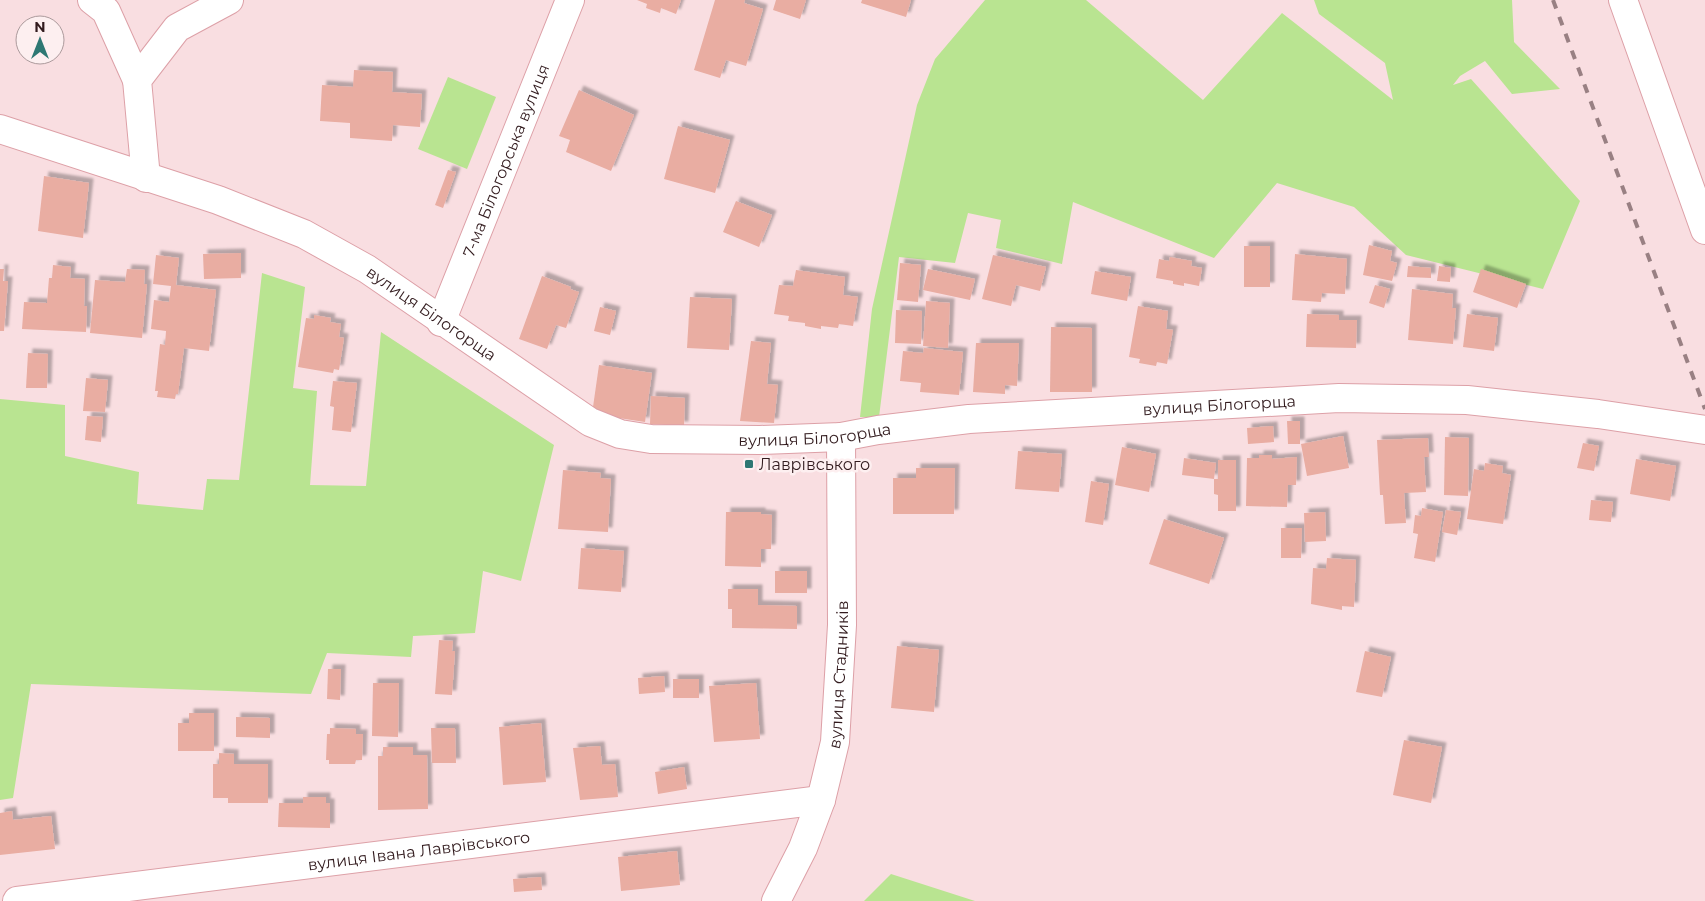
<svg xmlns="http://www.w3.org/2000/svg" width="1705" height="901" font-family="Montserrat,sans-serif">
<defs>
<filter id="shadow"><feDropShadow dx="4.5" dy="-4.5" stdDeviation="1" flood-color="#0004"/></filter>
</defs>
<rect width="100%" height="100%" fill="#f9dee1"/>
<g fill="#b9e491">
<path d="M 985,0 L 1086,0 L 1203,100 L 1282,13 L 1393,100 L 1385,63 L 1319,14 L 1314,0 L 1512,0 L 1514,42 L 1560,89 L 1512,94 L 1485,61 L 1460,76 L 1453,85 L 1471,79 L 1580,201 L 1543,289 L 1406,255 L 1354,207 L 1277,183 L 1214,258 L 1073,202 L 1062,264 L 996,248 L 1001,220 L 968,213 L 955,263 L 899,257 L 879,417 L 860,417 L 872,309 L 917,105 L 935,59 Z"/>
<path d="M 448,77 L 496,97 L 467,169 L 418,149 Z"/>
<path d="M 262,273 L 305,287 L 293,388 L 317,391 L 310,485 L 366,486 L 381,332 L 554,445 L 521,581 L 483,571 L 475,633 L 413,636 L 411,657 L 327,653 L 311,694 L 31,684 L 13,798 L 0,800 L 0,399 L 65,405 L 65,456 L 139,472 L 137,504 L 203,510 L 207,479 L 239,480 Z"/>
<path d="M 891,874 L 975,901 L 864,901 Z"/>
</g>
<g fill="#e9ada2" filter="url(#shadow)">
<path d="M 637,0 L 681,0 L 676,14 L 661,8 L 660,13 L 646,8 L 647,4 Z"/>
<path d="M 715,0 L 745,0 L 744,3 L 763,9 L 746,66 L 726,60 L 720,78 L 694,70 Z"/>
<path d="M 776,0 L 806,0 L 800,19 L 773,10 Z"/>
<path d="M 862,0 L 911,0 L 906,17 L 861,3 Z"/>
<path d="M 354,70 L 393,72 L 392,92 L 422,94 L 420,127 L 393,125 L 392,141 L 350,138 L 350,123 L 320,121 L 322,85 L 353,87 Z"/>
<path d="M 579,90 L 634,115 L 611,171 L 566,152 L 570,140 L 559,136 Z"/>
<path d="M 678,126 L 730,140 L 715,193 L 664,179 Z"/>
<path d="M 448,170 L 456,172 L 443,208 L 435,205 Z"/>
<path d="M 44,176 L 89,183 L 83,238 L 38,231 Z"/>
<path d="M 736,201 L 772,215 L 759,247 L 723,232 Z"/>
<path d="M 1369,245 L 1392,251 L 1390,261 L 1397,263 L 1392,281 L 1363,275 Z"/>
<rect x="1244" y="246" width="26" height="41"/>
<path d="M 241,253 L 241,278 L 204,279 L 203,254 Z"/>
<path d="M 1295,254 L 1347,259 L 1345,294 L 1322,293 L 1321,302 L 1292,300 Z"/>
<path d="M 156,255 L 179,258 L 176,285 L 216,290 L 209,351 L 184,348 L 178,394 L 176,394 L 175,399 L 157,397 L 158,391 L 155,391 L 160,344 L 165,345 L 166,331 L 151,329 L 154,300 L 169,302 L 171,286 L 153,284 Z"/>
<path d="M 993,255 L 1046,267 L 1040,291 L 1016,285 L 1011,306 L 982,299 Z"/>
<path d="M 1170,257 L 1192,261 L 1191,266 L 1202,268 L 1199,286 L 1184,283 L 1184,286 L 1173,284 L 1173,281 L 1156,278 L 1159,259 L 1169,261 Z"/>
<path d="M 900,263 L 921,265 L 918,302 L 897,300 Z"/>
<path d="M 53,265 L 71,267 L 70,278 L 85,279 L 84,306 L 87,306 L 86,332 L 22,329 L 24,302 L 47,303 L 49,278 L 52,278 Z"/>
<path d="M 1408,266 L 1431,268 L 1431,278 L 1407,277 Z"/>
<path d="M 1439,266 L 1451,268 L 1450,282 L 1437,281 Z"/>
<path d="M 0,269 L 4,269 L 3,281 L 8,281 L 4,331 L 0,331 Z"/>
<path d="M 127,269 L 145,270 L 144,284 L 147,284 L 142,338 L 90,333 L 95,280 L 125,282 Z"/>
<path d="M 928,269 L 975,279 L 970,300 L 923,290 Z"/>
<path d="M 1481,269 L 1526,284 L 1517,308 L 1473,292 Z"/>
<path d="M 796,270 L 845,277 L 843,295 L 858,297 L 853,326 L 839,324 L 838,328 L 821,326 L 821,329 L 805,326 L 805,323 L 788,321 L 789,316 L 774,314 L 779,285 L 793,286 Z"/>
<path d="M 1095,271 L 1131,277 L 1127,301 L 1091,294 Z"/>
<path d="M 542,276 L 571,287 L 570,289 L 579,292 L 566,328 L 556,325 L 547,349 L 519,339 Z"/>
<path d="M 1375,285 L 1390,289 L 1384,308 L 1369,303 Z"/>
<path d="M 1412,289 L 1453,294 L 1452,308 L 1456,308 L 1453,344 L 1408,340 Z"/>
<path d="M 690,297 L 732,299 L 729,350 L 687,348 Z"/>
<path d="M 926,301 L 950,303 L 948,348 L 923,346 Z"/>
<path d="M 1138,306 L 1168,311 L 1166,329 L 1173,330 L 1167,364 L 1157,362 L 1156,366 L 1139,363 L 1140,359 L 1129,357 Z"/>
<path d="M 600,307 L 616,311 L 610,335 L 594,331 Z"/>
<path d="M 896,310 L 922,311 L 921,344 L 895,343 Z"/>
<path d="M 1307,314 L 1339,315 L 1339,320 L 1357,320 L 1356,348 L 1306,347 Z"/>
<path d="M 1467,314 L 1498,318 L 1494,351 L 1463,347 Z"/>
<path d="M 314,315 L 331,318 L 330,322 L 341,324 L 339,337 L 344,338 L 339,370 L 334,369 L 333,373 L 298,367 L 306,318 L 314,319 Z"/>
<path d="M 1051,327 L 1092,328 L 1092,392 L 1050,392 Z"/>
<path d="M 751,341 L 771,343 L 767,384 L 778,385 L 774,423 L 740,421 Z"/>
<path d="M 976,343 L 1019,343 L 1017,386 L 1005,385 L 1005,394 L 973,392 Z"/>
<path d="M 924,348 L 963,352 L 959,395 L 920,392 L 921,383 L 900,381 L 903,351 L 923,353 Z"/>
<path d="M 28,353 L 48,354 L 47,388 L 26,388 Z"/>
<path d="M 599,365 L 652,373 L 645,422 L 592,414 Z"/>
<path d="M 86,378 L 108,380 L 105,412 L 83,411 Z"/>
<path d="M 333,381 L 357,383 L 351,432 L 332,430 L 334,407 L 330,406 Z"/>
<path d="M 651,396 L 685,398 L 684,426 L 650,424 Z"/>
<path d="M 87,416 L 103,417 L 101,442 L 85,440 Z"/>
<path d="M 1287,421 L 1300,421 L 1300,444 L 1288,444 Z"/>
<path d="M 1273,426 L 1274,442 L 1248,444 L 1247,428 Z"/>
<path d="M 1343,436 L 1349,468 L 1307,476 L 1301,444 Z"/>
<path d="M 1445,437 L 1469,438 L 1468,496 L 1444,495 Z"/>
<path d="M 1428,438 L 1429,457 L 1424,457 L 1426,492 L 1404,493 L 1406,523 L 1385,524 L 1383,495 L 1380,495 L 1377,440 Z"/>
<path d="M 1583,443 L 1599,446 L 1594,471 L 1577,468 Z"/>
<path d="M 1122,447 L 1156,454 L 1149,492 L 1115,485 Z"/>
<path d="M 1018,451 L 1062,454 L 1059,492 L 1015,489 Z"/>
<path d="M 1259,455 L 1272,455 L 1272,459 L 1297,457 L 1296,485 L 1288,485 L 1287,507 L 1246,506 L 1247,458 L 1259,458 Z"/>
<path d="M 1184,458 L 1216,463 L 1214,479 L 1218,479 L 1218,460 L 1236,460 L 1236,511 L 1218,511 L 1218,495 L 1214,494 L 1214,479 L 1182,475 Z"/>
<path d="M 1636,459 L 1676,466 L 1670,501 L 1630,494 Z"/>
<path d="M 1485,463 L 1503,466 L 1502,473 L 1511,475 L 1503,524 L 1467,519 L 1474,469 L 1484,471 Z"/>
<path d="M 916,468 L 955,468 L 954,514 L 893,514 L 893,478 L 916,478 Z"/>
<path d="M 563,470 L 601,473 L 600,478 L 611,479 L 608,532 L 558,529 Z"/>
<path d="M 1091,481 L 1109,484 L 1103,525 L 1085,522 Z"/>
<path d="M 1591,500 L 1613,502 L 1611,522 L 1589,520 Z"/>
<path d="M 1422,508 L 1443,512 L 1435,562 L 1414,558 L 1418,534 L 1413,533 L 1415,515 L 1421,516 Z"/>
<path d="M 1446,510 L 1461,512 L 1457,535 L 1442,532 Z"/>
<path d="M 726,512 L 761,512 L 761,514 L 772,515 L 771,549 L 761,549 L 761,567 L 725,566 Z"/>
<path d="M 1325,512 L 1326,541 L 1305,542 L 1304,513 Z"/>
<path d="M 1164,519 L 1224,538 L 1209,584 L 1149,564 Z"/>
<path d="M 1281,528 L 1302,528 L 1301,558 L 1281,558 Z"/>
<path d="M 581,548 L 624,551 L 621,592 L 578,589 Z"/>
<path d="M 1327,558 L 1356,560 L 1354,607 L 1342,606 L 1342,610 L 1311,604 L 1313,568 L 1326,569 Z"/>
<rect x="775" y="571" width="32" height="22"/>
<path d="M 728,589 L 758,589 L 758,605 L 797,606 L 797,629 L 732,628 L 732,609 L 728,609 Z"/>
<path d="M 439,640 L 453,641 L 452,651 L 455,651 L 452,695 L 435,694 Z"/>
<path d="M 897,646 L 939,650 L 934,712 L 891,708 Z"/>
<path d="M 1365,651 L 1391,657 L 1382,697 L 1356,692 Z"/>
<path d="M 328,669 L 341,669 L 340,700 L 327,699 Z"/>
<path d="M 664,676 L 665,692 L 639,694 L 638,678 Z"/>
<rect x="673" y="679" width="26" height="19"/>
<path d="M 373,683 L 399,683 L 398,737 L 372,736 Z"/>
<path d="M 756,683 L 760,739 L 714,742 L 709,686 Z"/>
<path d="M 189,713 L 214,713 L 214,751 L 178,751 L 178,723 L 189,723 Z"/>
<path d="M 236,717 L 270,718 L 270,738 L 236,737 Z"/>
<path d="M 541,723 L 546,782 L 503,785 L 499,727 Z"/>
<path d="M 330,728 L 356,729 L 356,734 L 363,734 L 362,760 L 356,760 L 355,764 L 329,764 L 329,760 L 326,760 L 327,734 L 330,734 Z"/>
<path d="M 431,728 L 455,728 L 456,763 L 432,763 Z"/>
<path d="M 1404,740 L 1442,747 L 1431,803 L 1393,795 Z"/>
<path d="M 600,746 L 602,765 L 615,764 L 618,797 L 580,800 L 573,748 Z"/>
<path d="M 383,747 L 413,747 L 413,755 L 427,755 L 428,809 L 378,810 L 378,756 L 383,756 Z"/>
<path d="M 219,753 L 234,754 L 234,764 L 268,764 L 268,803 L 228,803 L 228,798 L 213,798 L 213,764 L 219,764 Z"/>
<path d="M 684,767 L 687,789 L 658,794 L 655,772 Z"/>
<path d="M 303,797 L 326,797 L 326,803 L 330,803 L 330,828 L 278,827 L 279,803 L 303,803 Z"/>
<path d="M 12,811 L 13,820 L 51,816 L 55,849 L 0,855 L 0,813 Z"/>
<path d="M 677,851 L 680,885 L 621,891 L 618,857 Z"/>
<path d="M 541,877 L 542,890 L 514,892 L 513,879 Z"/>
</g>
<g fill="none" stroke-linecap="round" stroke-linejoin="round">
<g stroke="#dda0a7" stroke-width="30">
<g id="minor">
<path d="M 92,0 L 106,11 L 137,80"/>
<path d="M 1623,0 L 1705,230"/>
<path id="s1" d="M 0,129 L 218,200 L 304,234 L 367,269 L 590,422 L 620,434 L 651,439 L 760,440 L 841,437 L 878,430 L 969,419 L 1339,398 L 1467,400 L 1598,414 L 1705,430"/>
<path d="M 146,178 L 137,80 L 177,28 L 229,0"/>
<path id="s2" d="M 441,322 L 570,0"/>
<path id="s3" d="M 17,901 L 821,800"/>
<path id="s4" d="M 776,901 L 803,848 L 821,800 L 835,742 L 842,625 L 841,437"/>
</g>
</g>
<use href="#minor" stroke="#fff" stroke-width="28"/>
<path stroke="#998083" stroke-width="4" stroke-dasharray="9 9" stroke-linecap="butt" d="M 1553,0 L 1705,409"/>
</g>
<rect fill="#2e7773" stroke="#fdeff0" stroke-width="2" x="744" y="459" width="10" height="10" rx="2.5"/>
<g text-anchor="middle" stroke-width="5" stroke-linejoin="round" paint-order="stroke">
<g font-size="16" fill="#321b1e" stroke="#fdeff0">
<text dy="6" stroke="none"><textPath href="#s2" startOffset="174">7-ма Білогорська вулиця</textPath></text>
<text dy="6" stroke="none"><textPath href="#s1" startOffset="472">вулиця Білогорща</textPath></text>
<text dy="6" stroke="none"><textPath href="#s1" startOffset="1298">вулиця Білогорща</textPath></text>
<text dy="6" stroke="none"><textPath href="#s1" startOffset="892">вулиця Білогорща</textPath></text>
<text dy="6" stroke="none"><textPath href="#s4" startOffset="238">вулиця Стадників</textPath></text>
<text dy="6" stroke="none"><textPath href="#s3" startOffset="405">вулиця Івана Лаврівського</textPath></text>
</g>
<g font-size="16" fill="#321b1e" stroke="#fdeff0" text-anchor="start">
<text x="759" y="470">Лаврівського</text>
</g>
</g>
<g transform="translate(40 40)"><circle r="24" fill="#fdeff0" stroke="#ac9a9c"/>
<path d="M0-4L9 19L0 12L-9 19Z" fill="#2e7773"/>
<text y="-8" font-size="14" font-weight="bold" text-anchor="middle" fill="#321b1e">N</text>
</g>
</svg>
